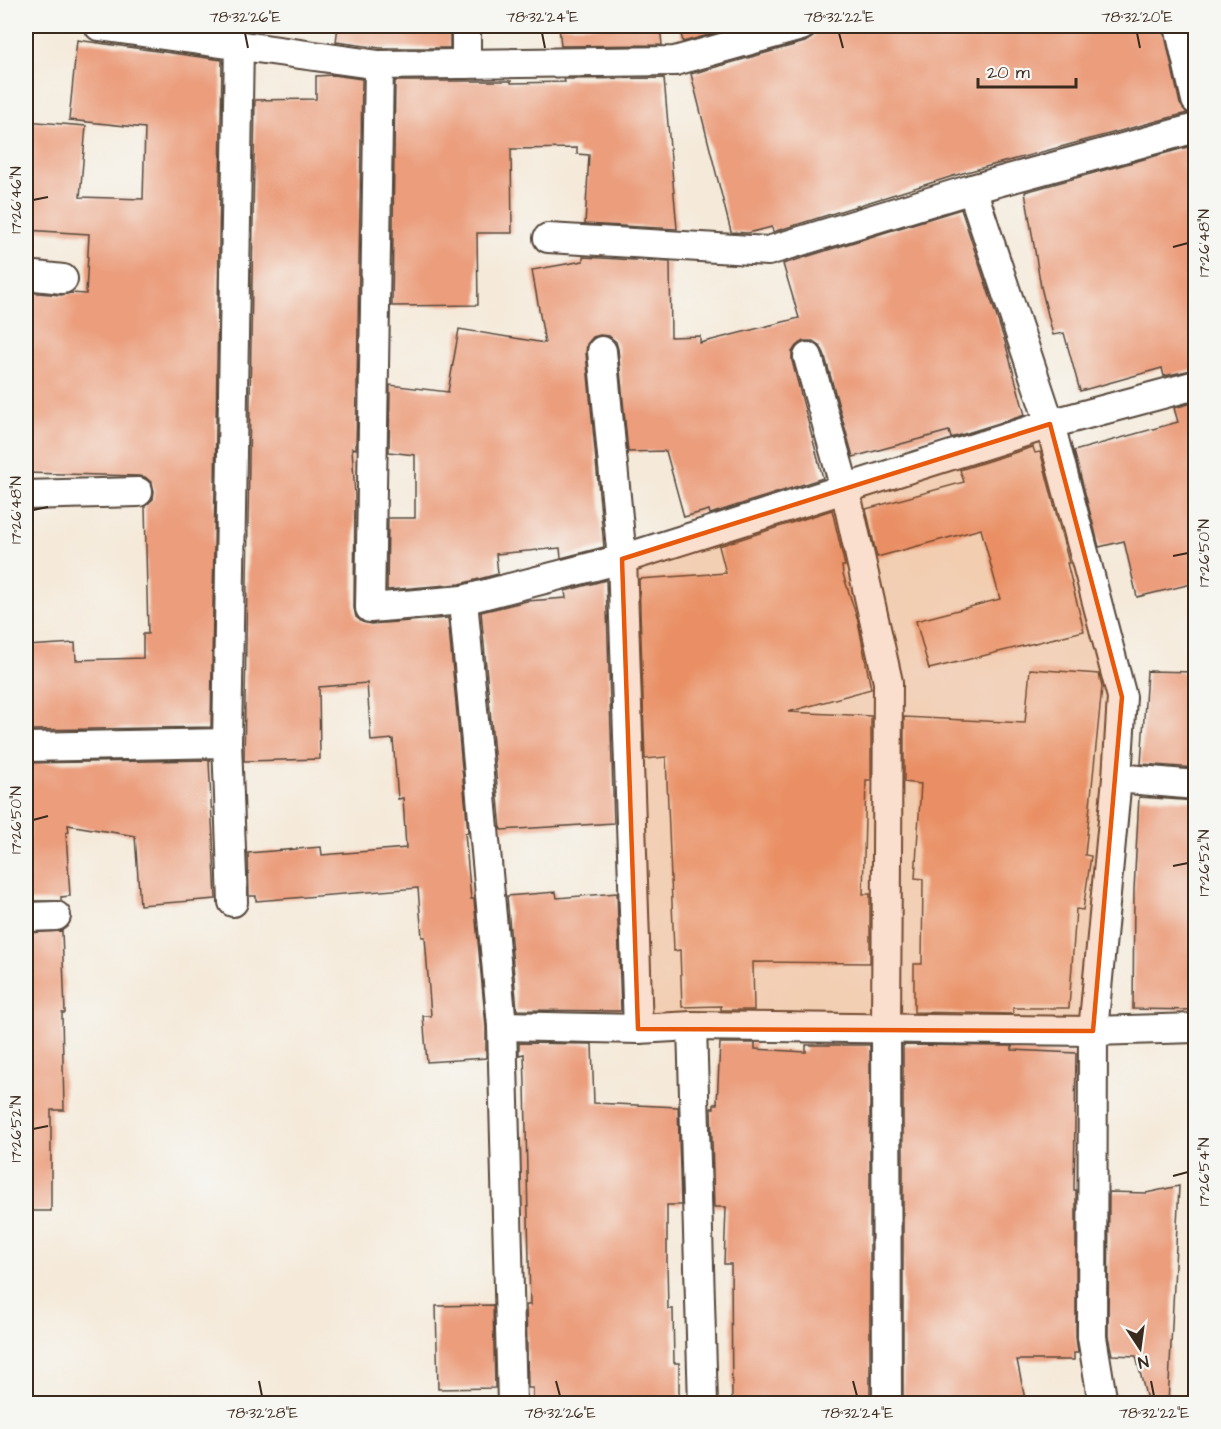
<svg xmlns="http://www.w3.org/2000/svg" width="1221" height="1429" font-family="'Architects Daughter',sans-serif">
<rect width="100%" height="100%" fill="#f6f6f2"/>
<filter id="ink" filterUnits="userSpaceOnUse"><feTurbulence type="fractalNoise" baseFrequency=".0167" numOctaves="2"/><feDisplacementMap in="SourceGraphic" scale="12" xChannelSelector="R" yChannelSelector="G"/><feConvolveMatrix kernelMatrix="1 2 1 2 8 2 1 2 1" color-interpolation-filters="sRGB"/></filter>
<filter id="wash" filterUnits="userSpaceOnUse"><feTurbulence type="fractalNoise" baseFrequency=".008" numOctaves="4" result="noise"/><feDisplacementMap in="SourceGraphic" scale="24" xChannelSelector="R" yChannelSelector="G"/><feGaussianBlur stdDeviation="1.35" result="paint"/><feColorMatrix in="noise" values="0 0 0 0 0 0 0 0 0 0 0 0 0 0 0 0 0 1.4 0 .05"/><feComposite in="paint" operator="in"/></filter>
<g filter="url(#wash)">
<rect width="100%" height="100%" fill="#f5eada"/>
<g id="blocks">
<g fill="#eb9d7b">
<path d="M 338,26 L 450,26 L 450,48 L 380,48 L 336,42 Z"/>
<path d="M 559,26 L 660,26 L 662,45 L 561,46 Z"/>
<path d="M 679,26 L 741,26 L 683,42 Z"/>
<path d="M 817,26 L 1163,26 L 1180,104 L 1187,113 L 963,173 L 773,232 L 772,227 L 748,233 L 731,232 L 691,74 L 805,42 L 813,37 Z"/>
<path d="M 77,40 L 222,60 L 211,727 L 32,730 L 30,700 L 26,700 L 26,646 L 75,643 L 76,660 L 143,658 L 143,634 L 148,634 L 145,506 L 153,499 L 154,491 L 152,483 L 145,477 L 138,476 L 26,473 L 26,292 L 61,295 L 71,293 L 86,294 L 89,234 L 26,230 L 26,121 L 86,126 L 80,197 L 143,199 L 145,128 L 69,120 Z"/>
<path d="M 333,75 L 362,79 L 356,449 L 352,448 L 355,496 L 354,608 L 356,617 L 362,622 L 371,624 L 448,618 L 468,832 L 465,833 L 471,899 L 474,899 L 486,1027 L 486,1058 L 427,1062 L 423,1016 L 431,1016 L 425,937 L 422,937 L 418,888 L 256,901 L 256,896 L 249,896 L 248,853 L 321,847 L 322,855 L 406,848 L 403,798 L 398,799 L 393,739 L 371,741 L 367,683 L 319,687 L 320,759 L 244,761 L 255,100 L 316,99 L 316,76 Z"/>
<path d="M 664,78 L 677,229 L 585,224 L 589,155 L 577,154 L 577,148 L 511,149 L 512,233 L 477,233 L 478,305 L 392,306 L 395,81 L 511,81 L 511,83 L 565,82 L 564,79 Z"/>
<path d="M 1195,145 L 1196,369 L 1164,376 L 1162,368 L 1080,391 L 1064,333 L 1053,335 L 1041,287 L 1025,192 Z"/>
<path d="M 961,209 L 1005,342 L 1025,415 L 951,438 L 949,431 L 853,457 L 824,353 L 820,346 L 813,341 L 803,341 L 796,346 L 792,352 L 792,361 L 823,478 L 710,514 L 709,510 L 684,517 L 666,451 L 628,452 L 618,349 L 616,342 L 609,336 L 600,335 L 593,337 L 587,344 L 586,353 L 604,547 L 561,558 L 560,548 L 496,554 L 498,574 L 460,584 L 387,590 L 388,518 L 415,518 L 415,455 L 389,452 L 390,385 L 448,392 L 459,329 L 545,343 L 532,270 L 583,261 L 583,257 L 670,262 L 671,337 L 700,336 L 700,343 L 799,318 L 783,264 Z"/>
<path d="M 1196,402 L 1196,583 L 1137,597 L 1124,541 L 1099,547 L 1074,451 L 1178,422 L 1174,408 Z"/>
<path d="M 1033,447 L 1035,453 L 1040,452 L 1042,458 L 1069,563 L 1067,563 L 1084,631 L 929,669 L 916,621 L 1000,599 L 981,529 L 877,557 L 866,509 L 964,482 L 960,470 Z"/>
<path d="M 832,510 L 845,566 L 842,566 L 843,574 L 858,621 L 871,689 L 788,712 L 871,716 L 871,780 L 866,780 L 863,894 L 870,894 L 870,963 L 753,962 L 754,1010 L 721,1010 L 721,1006 L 682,1007 L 680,950 L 674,951 L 666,757 L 645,759 L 639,579 L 726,573 L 719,546 Z"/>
<path d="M 606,580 L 614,823 L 501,830 L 481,612 L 527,601 L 566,598 L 565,591 Z"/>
<path d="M 1030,669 L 1099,674 L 1102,687 L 1085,855 L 1091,856 L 1083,910 L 1076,909 L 1069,1008 L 1013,1008 L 1013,1014 L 914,1012 L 914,964 L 922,964 L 923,879 L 915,878 L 921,784 L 904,782 L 904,717 L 1025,723 Z"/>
<path d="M 1147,671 L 1196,672 L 1196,768 L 1141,764 Z"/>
<path d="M 211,760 L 209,761 L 216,899 L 140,905 L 135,836 L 68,825 L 69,832 L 66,833 L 70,896 L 61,897 L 61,901 L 26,901 L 26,838 L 30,838 L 26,763 Z"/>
<path d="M 1139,797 L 1196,801 L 1190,901 L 1196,902 L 1196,1010 L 1133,1009 L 1134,890 Z"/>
<path d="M 556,892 L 557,898 L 617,893 L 621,1011 L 517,1010 L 507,896 Z"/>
<path d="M 62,931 L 65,1013 L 62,1013 L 64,1110 L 51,1110 L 51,1211 L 26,1211 L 26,933 Z"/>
<path d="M 519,1043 L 592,1044 L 594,1103 L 678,1107 L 681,1205 L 667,1205 L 667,1262 L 668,1309 L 673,1309 L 674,1363 L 679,1363 L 679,1404 L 533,1404 L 533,1388 L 528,1388 L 526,1305 L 530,1305 L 525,1084 L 524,1054 L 519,1055 Z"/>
<path d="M 720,1043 L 755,1043 L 755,1049 L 806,1052 L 806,1045 L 870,1045 L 870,1404 L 732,1404 L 731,1264 L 724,1264 L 726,1207 L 714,1207 L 711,1108 L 714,1108 L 714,1104 L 717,1104 Z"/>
<path d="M 903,1045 L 1012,1046 L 1012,1050 L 1076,1053 L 1074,1190 L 1076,1190 L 1076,1337 L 1078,1353 L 1074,1353 L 1074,1360 L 1017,1360 L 1026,1404 L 903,1404 Z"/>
<path d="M 1179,1186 L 1168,1404 L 1148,1404 L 1136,1356 L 1112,1355 L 1108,1336 L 1109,1192 L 1146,1193 Z"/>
<path d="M 493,1305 L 495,1388 L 438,1389 L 436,1306 Z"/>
</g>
</g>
</g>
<g filter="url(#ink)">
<use href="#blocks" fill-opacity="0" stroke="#57473a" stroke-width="1.5"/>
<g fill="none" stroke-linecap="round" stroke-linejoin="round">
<g stroke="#57473a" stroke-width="32">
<g id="minor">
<path d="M 99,26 L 379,65 L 675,61 L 801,26"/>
<path d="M 1179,26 L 1196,100"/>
<path d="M 466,64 L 466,26"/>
<path d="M 379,65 L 370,608 L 463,600 L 622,559 L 1050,424 L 1196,385"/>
<path d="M 972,189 L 1050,424 L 1122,697 L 1117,778 L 1093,1031 L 1092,1337 L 1103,1404"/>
<path d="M 548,238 L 768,251 L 972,189 L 1196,128"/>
<path d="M 26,275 L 63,279"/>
<path d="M 602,351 L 622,559 L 638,1029"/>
<path d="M 808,357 L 845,489 L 888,682 L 886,1028 L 887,1404"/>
<path d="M 26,495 L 138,492"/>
<path d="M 463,600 L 502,1026 L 512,1404"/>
<path d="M 26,747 L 227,743"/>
<path d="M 1117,778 L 1196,785"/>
<path d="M 233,902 L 227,743 L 239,45"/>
<path d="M 26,917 L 56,916"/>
<path d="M 502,1026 L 638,1029 L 692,1026 L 1093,1031 L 1196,1028"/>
<path d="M 692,1026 L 703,1404"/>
</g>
</g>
<use href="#minor" stroke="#fff" stroke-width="28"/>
</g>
</g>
<path fill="#e8590c" fill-opacity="0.2" stroke="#e8590c" stroke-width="4.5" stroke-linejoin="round" d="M 1050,424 L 1122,697 L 1093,1031 L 638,1029 L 622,559 Z"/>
<path fill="none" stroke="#3b2a1e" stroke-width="2" d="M 245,33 L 248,48M 542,33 L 545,48M 839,33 L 843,48M 1137,33 L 1140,48M 33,200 L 48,197M 1173,247 L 1188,243M 33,510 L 48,507M 1173,556 L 1188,553M 33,820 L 48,816M 1173,866 L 1188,863M 33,1129 L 48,1126M 1173,1176 L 1188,1172M 259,1381 L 262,1396M 556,1381 L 560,1396M 853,1381 L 857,1396M 1151,1381 L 1154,1396"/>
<rect width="1221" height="1429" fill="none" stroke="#f6f6f2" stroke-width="66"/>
<g transform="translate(1140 1348) rotate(167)" stroke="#f6f6f2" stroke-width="4.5" paint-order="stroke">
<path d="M0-4.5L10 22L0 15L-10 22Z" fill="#3b2a1e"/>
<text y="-9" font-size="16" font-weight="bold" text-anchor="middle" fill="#3b2a1e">N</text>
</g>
<path d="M978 78v9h98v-9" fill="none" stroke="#3b2a1e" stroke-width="3"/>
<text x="987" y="78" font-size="18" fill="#3b2a1e" stroke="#f6f6f2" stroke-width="4.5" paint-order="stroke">20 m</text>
<rect x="33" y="33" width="1155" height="1363" fill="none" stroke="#3b2a1e" stroke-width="2"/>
<g font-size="15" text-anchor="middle" fill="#3b2a1e">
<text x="245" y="22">78°32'26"E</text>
<text x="542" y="22">78°32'24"E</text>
<text x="839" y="22">78°32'22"E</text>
<text x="1137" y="22">78°32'20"E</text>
<text transform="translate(16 200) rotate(-90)" y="5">17°26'46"N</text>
<text transform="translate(1204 243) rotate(-90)" y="5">17°26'48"N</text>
<text transform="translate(16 510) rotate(-90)" y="5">17°26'48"N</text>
<text transform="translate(1204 553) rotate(-90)" y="5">17°26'50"N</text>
<text transform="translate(16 820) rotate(-90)" y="5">17°26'50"N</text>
<text transform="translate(1204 863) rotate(-90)" y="5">17°26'52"N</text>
<text transform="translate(16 1129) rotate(-90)" y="5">17°26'52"N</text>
<text transform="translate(1204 1172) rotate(-90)" y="5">17°26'54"N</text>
<text x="262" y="1418">78°32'28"E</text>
<text x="560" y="1418">78°32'26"E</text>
<text x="857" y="1418">78°32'24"E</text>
<text x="1154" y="1418">78°32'22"E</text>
</g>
</svg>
